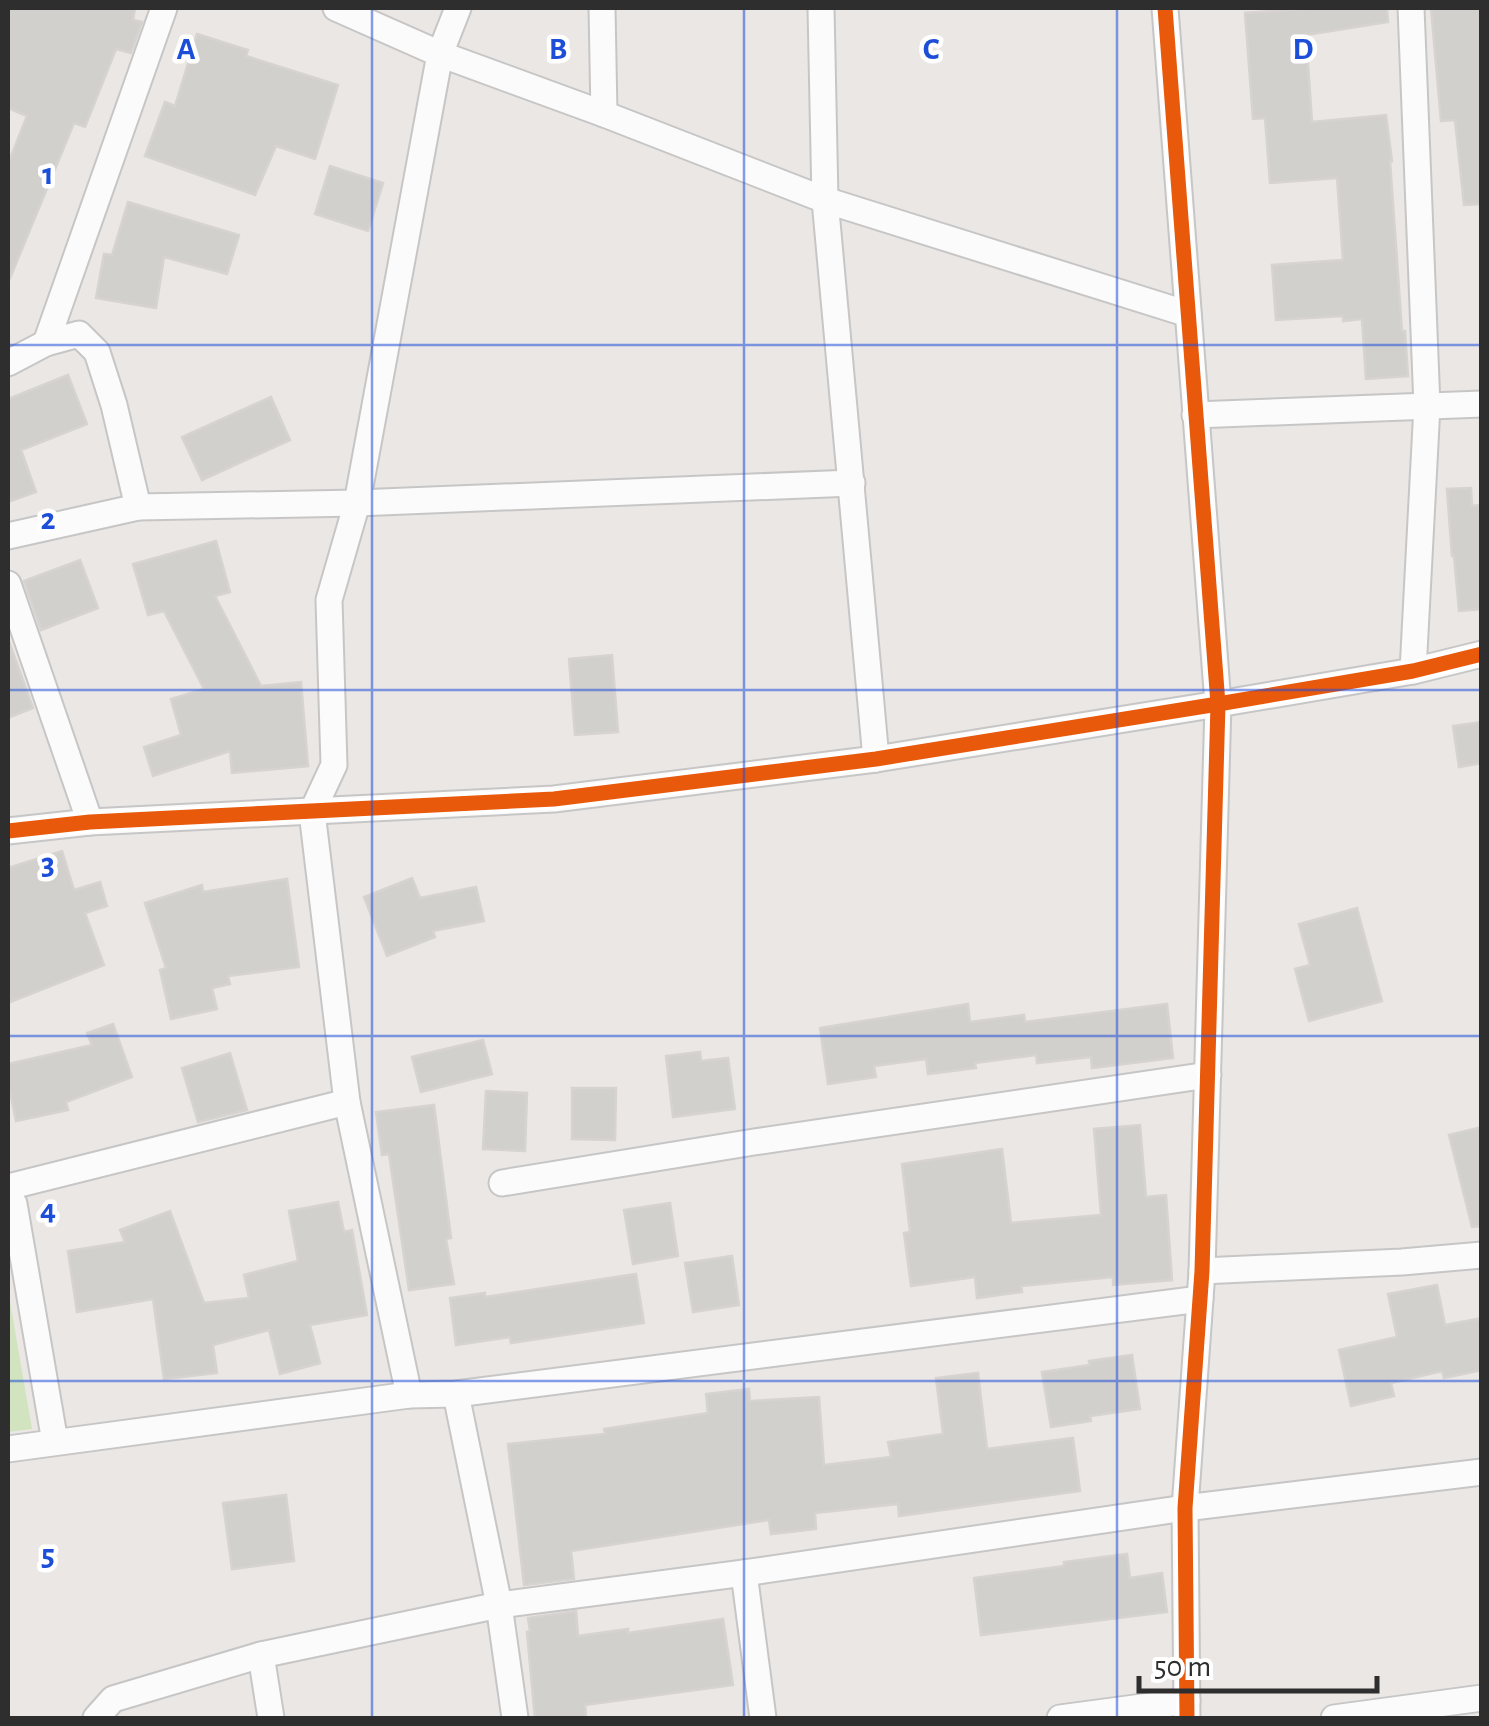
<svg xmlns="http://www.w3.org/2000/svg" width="1489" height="1726" font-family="'Alegreya Sans',sans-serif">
<rect width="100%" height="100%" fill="#ebe7e4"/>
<path fill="#d2e4bf" d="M 8,1290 L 32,1429 L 8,1432 Z"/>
<g fill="#d2d0cd" stroke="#d6d3d0" stroke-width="2.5">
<path d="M 8,8 L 135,8 L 133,20 L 142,22 L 131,53 L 116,49 L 85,127 L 74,123 L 8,283 L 8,164 L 27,116 L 8,108 Z"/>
<path d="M 1316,8 L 1387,8 L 1388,22 L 1306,35 L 1312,122 L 1386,115 L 1392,161 L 1390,161 L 1402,331 L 1405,331 L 1408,376 L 1366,379 L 1362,319 L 1343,321 L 1343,316 L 1276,320 L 1272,265 L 1343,260 L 1337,178 L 1270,183 L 1265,118 L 1253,119 L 1245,13 Z"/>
<path d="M 1431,8 L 1482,8 L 1482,204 L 1464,205 L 1455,120 L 1441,121 Z"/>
<path d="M 197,34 L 248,50 L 246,56 L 338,85 L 315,159 L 276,146 L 255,195 L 145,156 L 165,102 L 175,106 Z"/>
<path d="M 330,166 L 383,183 L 368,231 L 315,214 Z"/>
<path d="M 128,202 L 239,235 L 227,274 L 164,257 L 156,308 L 96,298 L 104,254 L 112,255 Z"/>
<path d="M 68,375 L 87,424 L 21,450 L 36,492 L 8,502 L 8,399 Z"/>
<path d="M 271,397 L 290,440 L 202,480 L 182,437 Z"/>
<path d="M 1471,488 L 1472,506 L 1482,505 L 1482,609 L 1459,611 L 1454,556 L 1452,556 L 1447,489 Z"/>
<path d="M 216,541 L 230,592 L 215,596 L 261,686 L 301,682 L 308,766 L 232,773 L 230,751 L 153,776 L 144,747 L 181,735 L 171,699 L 204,689 L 164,611 L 148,615 L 133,564 Z"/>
<path d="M 80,560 L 98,608 L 41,630 L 24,581 Z"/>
<path d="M 8,639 L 33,708 L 8,718 Z"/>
<path d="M 612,655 L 618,732 L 575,735 L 569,659 Z"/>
<path d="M 1482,722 L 1482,763 L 1459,767 L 1453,726 Z"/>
<path d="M 62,851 L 74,890 L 100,882 L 107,906 L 85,913 L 104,965 L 8,1003 L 8,868 Z"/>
<path d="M 412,878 L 420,898 L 476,887 L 484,921 L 433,931 L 435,937 L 387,956 L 364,897 Z"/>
<path d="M 287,879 L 299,967 L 228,976 L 230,984 L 212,988 L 217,1009 L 171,1019 L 160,970 L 166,968 L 145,903 L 202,885 L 203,892 Z"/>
<path d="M 1357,908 L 1382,1001 L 1309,1021 L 1295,969 L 1310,965 L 1299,924 Z"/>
<path d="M 968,1004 L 970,1022 L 1024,1015 L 1025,1022 L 1167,1004 L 1173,1058 L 1092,1068 L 1091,1057 L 1037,1063 L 1036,1055 L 975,1063 L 976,1068 L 928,1074 L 926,1059 L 874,1066 L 876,1077 L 828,1084 L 820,1028 Z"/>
<path d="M 113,1024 L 132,1077 L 66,1102 L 68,1110 L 16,1121 L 8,1082 L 8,1064 L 92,1045 L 87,1033 Z"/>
<path d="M 483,1040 L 492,1074 L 421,1092 L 412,1057 Z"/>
<path d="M 700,1052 L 701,1061 L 728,1058 L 735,1109 L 673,1117 L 666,1056 Z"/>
<path d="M 230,1053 L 247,1110 L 198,1122 L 182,1068 Z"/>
<path d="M 572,1088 L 616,1088 L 615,1140 L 572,1139 Z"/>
<path d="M 486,1091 L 527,1093 L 525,1151 L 483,1149 Z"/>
<path d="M 434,1105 L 451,1238 L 446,1239 L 454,1284 L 409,1290 L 389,1154 L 382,1155 L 376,1112 Z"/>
<path d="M 1140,1125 L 1146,1197 L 1166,1195 L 1172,1280 L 1113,1285 L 1113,1277 L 1021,1286 L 1022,1292 L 977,1298 L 975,1277 L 911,1286 L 904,1233 L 910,1232 L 902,1164 L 1002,1149 L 1011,1223 L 1101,1215 L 1094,1129 Z"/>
<path d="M 1482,1127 L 1482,1226 L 1472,1227 L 1449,1135 Z"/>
<path d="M 338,1202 L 344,1232 L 352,1230 L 367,1315 L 310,1325 L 320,1363 L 280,1374 L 269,1330 L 213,1345 L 217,1373 L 164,1379 L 153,1299 L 77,1312 L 68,1251 L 125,1242 L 120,1230 L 170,1211 L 204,1303 L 249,1298 L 244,1275 L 298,1261 L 289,1211 Z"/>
<path d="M 670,1203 L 678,1256 L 633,1264 L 624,1210 Z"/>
<path d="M 732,1256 L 739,1305 L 693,1312 L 685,1263 Z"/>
<path d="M 636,1274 L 644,1323 L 511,1343 L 510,1337 L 456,1345 L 450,1298 L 485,1293 L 485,1297 Z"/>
<path d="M 1437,1285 L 1445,1325 L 1482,1318 L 1482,1370 L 1444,1378 L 1442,1371 L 1391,1383 L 1394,1396 L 1351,1406 L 1339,1350 L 1397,1337 L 1388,1294 Z"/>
<path d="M 1132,1355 L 1140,1409 L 1090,1416 L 1091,1421 L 1051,1427 L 1042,1372 L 1090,1365 L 1089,1361 Z"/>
<path d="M 978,1373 L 987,1449 L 1073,1438 L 1080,1491 L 899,1516 L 898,1504 L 815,1513 L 816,1529 L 771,1534 L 769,1520 L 571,1551 L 574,1579 L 524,1585 L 508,1444 L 605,1434 L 604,1429 L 708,1413 L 706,1394 L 749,1389 L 750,1401 L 819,1397 L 824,1465 L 891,1457 L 888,1442 L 943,1434 L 936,1378 Z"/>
<path d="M 286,1495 L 294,1561 L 232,1569 L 223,1503 Z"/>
<path d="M 1127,1554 L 1130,1578 L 1162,1573 L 1167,1612 L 981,1635 L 974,1578 L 1064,1566 L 1064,1562 Z"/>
<path d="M 576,1611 L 578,1636 L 628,1629 L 628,1633 L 723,1619 L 733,1685 L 585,1705 L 586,1718 L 535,1718 L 527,1632 L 530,1631 L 528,1618 Z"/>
</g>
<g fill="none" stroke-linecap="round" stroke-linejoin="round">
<g stroke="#c7c6c6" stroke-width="29">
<g id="minor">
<path d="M 336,8 L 440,54 L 604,114 L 825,200 L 1188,314"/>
<path d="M 602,8 L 604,114"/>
<path d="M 821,8 L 825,200 L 876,759"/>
<path d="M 1165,8 L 1218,704 L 1202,1271 L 1185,1508 L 1187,1718"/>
<path d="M 1411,8 L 1427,406 L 1413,671"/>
<path d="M 46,343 L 164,8"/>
<path d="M 8,363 L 46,343 L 79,334 L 97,352 L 114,405 L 138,507"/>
<path d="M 1195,415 L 1482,404"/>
<path d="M 8,536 L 138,507 L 357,503 L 852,483"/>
<path d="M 8,584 L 90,822"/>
<path d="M 8,831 L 90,822 L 554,799 L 876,759 L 1218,704 L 1413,671 L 1482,654"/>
<path d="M 502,1183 L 754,1142 L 1208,1075"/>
<path d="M 8,1187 L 347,1102"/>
<path d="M 8,1202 L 14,1204 L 55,1442"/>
<path d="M 1202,1271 L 1402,1262 L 1482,1255"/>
<path d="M 456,1394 L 499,1605 L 515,1718"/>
<path d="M 409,1395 L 347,1102 L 312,812 L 334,765 L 329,600 L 357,503 L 440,54 L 458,8"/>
<path d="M 8,1449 L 409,1395 L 456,1394 L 1200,1299"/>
<path d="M 744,1573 L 763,1718"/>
<path d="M 261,1655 L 271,1718"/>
<path d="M 96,1718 L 113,1699 L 261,1655 L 499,1605 L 744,1573 L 1185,1508 L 1482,1472"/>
<path d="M 1060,1718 L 1187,1701"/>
<path d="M 1334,1718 L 1482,1698"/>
</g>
</g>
<use href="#minor" stroke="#fcfbfb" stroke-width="25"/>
<g stroke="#fff" stroke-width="21">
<g id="cycleway">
<path d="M 1165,8 L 1218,704 L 1202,1271 L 1185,1508 L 1187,1718"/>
<path d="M 8,831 L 90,822 L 554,799 L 876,759 L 1218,704 L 1413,671 L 1482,654"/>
</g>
</g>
<use href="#cycleway" stroke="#e8590c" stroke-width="15"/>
</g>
<path fill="none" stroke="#1d4ed8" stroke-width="2.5" stroke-opacity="0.55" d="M 372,8 L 372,1718M 744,8 L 744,1718M 1117,8 L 1117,1718M 8,345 L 1482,345M 8,690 L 1482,690M 8,1036 L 1482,1036M 8,1381 L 1482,1381"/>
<g font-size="32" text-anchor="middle" font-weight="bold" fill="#1d4ed8" stroke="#fff" stroke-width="9" stroke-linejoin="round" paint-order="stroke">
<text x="186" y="59">A</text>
<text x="558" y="59">B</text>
<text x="931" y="59">C</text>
<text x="1303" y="59">D</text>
<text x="48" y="184">1</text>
<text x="48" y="529">2</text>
<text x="48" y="874">3</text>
<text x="48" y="1220">4</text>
<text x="48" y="1565">5</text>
</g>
<rect width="1489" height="1726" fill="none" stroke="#2e2e2e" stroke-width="20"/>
<path d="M1139 1676v15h238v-15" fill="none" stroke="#2e2e2e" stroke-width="5"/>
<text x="1154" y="1676" font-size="30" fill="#2e2e2e" stroke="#ffffff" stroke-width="8" paint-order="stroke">50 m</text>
</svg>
